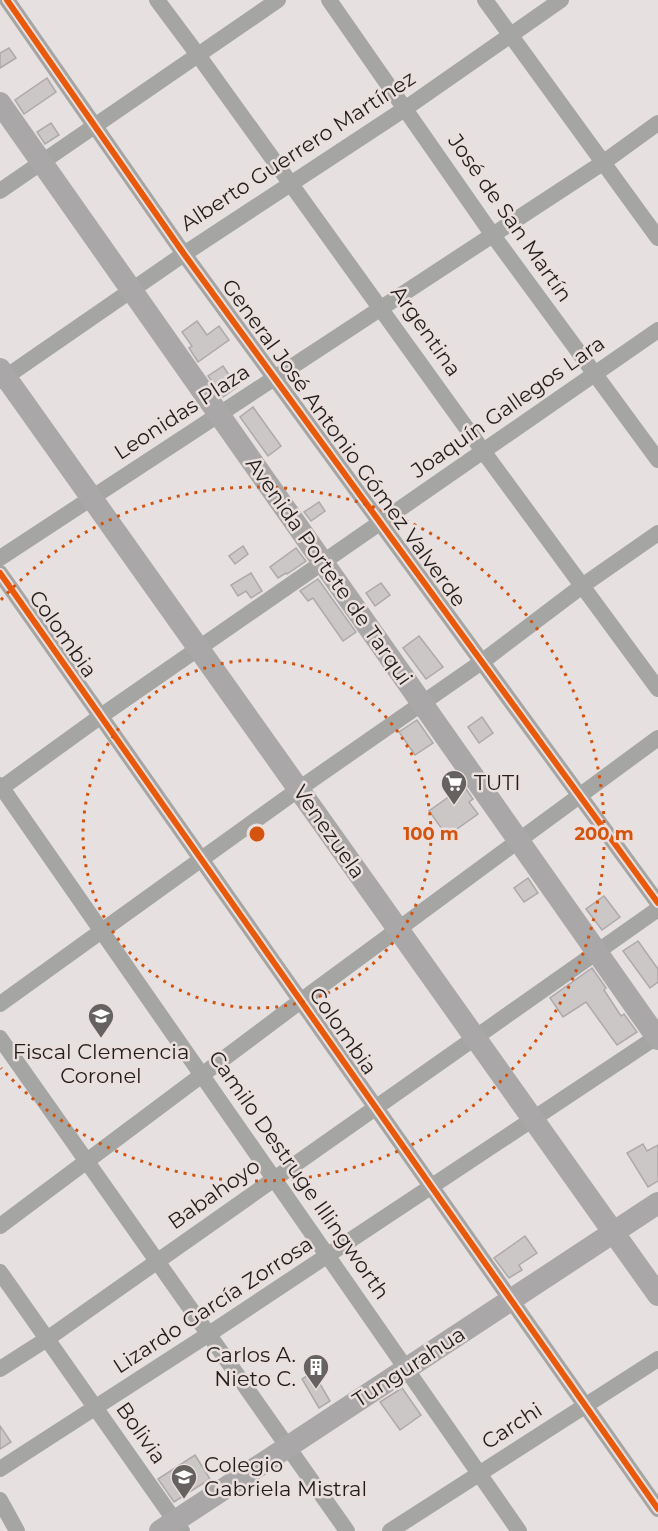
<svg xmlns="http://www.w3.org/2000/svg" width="658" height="1531" font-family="Montserrat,sans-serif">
<rect width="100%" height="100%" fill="#e6e1e0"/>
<g fill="#cbc7c6" stroke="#aeaaa9" stroke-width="1.5">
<path d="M 9,48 L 16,58 L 0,68 L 0,53 Z"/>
<path d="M 47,78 L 56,92 L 24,114 L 15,100 Z"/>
<path d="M 51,123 L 59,135 L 45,144 L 37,132 Z"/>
<path d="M 197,321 L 207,335 L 219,326 L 229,340 L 198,362 L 189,348 L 192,346 L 182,332 Z"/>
<path d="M 223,366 L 237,387 L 223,397 L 208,376 Z"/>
<path d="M 253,407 L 281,446 L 268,456 L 240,417 Z"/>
<path d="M 319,502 L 325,511 L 311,521 L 304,512 Z"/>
<path d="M 243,546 L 248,554 L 235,564 L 229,556 Z"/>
<path d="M 296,548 L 306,561 L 287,574 L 286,573 L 278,578 L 270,567 Z"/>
<path d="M 251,573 L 262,591 L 251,598 L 246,591 L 238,596 L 231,585 Z"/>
<path d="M 318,579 L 356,632 L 343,641 L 313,598 L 308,601 L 300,591 Z"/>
<path d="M 381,583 L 390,595 L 375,606 L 366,593 Z"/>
<path d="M 419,636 L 443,667 L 426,679 L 403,648 Z"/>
<path d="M 482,717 L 493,733 L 479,743 L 468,727 Z"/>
<path d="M 417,720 L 433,743 L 415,755 L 399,732 Z"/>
<path d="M 464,786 L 473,799 L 469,802 L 478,814 L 447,836 L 429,811 Z"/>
<path d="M 528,878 L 538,893 L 524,902 L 514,888 Z"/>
<path d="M 604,896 L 620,917 L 602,930 L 586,909 Z"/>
<path d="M 638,941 L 658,969 L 658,982 L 650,988 L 623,951 Z"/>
<path d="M 592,968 L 606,988 L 604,990 L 621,1016 L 624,1014 L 637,1032 L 617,1045 L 586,1002 L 563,1017 L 550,998 Z"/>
<path d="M 643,1144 L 647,1151 L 658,1145 L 658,1181 L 648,1187 L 627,1153 Z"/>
<path d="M 525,1236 L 537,1253 L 519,1265 L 522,1270 L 509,1278 L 494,1258 Z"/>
<path d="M 313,1372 L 330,1401 L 319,1408 L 302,1379 Z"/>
<path d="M 402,1388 L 421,1415 L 400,1430 L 380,1402 Z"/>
<path d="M 0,1426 L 11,1442 L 0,1449 Z"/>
<path d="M 195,1455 L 210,1479 L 174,1502 L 158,1479 Z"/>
</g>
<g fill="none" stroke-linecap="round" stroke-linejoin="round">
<g stroke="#a5a6a4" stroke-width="16">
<path d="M 7,0 L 184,254 L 658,903"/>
<path d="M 157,0 L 198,55 L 483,451 L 658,689"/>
<path d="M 329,0 L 492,234 L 658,460"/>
<path d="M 485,0 L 658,238"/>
<path d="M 0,191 L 278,0"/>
<path d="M 0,381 L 184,254 L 406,108 L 561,0"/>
<path d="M 0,558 L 604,162 L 658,123"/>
<path d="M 0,573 L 658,1509"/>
<path d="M 0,785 L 519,1531"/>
<path d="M 0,789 L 101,716 L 658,330"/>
<path d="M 0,1004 L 306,784 L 483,661 L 582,586 L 658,533"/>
<path d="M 0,1038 L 347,1531"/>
<path d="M 0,1226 L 302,1000 L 658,738"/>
<path d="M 0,1272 L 182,1531"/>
<path d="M 0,1369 L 47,1339 L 658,909"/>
<path d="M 0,1469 L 209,1334 L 658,1036"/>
<path d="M 0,1500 L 17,1531"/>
<path d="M 390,1531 L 658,1359"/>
</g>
<g stroke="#a9a7a7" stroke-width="22">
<path d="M 0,103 L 658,1039"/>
<path d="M 0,369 L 658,1295"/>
<path d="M 160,1531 L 658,1203"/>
</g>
<g stroke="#eadfdc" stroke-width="10">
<g id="cycleway">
<path d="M 7,0 L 184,254 L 658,903"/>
<path d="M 0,573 L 658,1509"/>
</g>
</g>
<use href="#cycleway" stroke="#e8590c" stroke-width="6"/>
</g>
<g fill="none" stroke="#d4530e" stroke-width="3" stroke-dasharray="3 6">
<circle cx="257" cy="834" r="174"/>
<path d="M1 600A347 347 0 1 1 1 1068"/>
</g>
<defs>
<g id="supermarket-pin" transform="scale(1.35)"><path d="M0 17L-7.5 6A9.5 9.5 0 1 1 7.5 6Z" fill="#666261" stroke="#eadfdc"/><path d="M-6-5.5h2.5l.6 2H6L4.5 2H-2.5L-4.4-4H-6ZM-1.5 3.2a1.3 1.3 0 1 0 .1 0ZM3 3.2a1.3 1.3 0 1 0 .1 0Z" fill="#fff"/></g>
<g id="school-pin" transform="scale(1.35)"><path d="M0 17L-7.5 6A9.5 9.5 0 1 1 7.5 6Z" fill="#666261" stroke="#eadfdc"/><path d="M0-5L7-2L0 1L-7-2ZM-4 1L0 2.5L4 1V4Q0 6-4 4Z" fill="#fff"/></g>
<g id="building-pin" transform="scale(1.35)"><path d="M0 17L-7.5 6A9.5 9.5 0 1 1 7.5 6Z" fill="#666261" stroke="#eadfdc"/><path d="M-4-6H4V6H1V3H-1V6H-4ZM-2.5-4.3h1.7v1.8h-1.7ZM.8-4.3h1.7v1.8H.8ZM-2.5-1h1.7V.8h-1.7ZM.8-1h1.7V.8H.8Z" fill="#fff"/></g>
</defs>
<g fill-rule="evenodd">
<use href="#supermarket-pin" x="454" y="783"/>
<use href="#school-pin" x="101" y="1016"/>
<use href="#building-pin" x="316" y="1367"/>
<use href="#school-pin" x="184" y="1477"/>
</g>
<g text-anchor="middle" stroke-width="5" stroke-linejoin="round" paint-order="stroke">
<g font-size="21" fill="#211e1d" stroke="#eadfdc">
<text transform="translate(298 151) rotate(-33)" y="7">Alberto Guerrero Martínez</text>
<text transform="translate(510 218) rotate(55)" y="7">José de San Martín</text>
<text transform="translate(426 331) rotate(55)" y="7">Argentina</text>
<text transform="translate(508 407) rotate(-35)" y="7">Joaquín Gallegos Lara</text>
<text transform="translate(182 412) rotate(-33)" y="7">Leonidas Plaza</text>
<text transform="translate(344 443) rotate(54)" y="7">General José Antonio Gómez Valverde</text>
<text transform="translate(329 571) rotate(55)" y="7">Avenida Portete de Tarqui</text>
<text transform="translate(63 634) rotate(55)" y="7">Colombia</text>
<text transform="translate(329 832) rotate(55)" y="7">Venezuela</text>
<text transform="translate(343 1031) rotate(55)" y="7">Colombia</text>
<text transform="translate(299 1175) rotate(55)" y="7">Camilo Destruge Illingworth</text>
<text transform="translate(214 1194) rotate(-35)" y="7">Babahoyo</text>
<text transform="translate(213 1305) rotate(-33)" y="7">Lizardo García Zorrosa</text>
<text transform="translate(409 1367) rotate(-33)" y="7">Tungurahua</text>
<text transform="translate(512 1426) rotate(-33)" y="7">Carchi</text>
<text transform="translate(141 1433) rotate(55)" y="7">Bolivia</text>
</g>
<g font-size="21" fill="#211e1d" stroke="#eadfdc" text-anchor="start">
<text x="474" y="790">TUTI</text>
<text x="101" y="1059" text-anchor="middle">Fiscal Clemencia<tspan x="101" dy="24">Coronel</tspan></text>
<text x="296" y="1362" text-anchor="end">Carlos A.<tspan x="296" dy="24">Nieto C.</tspan></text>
<text x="204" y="1472">Colegio<tspan x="204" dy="24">Gabriela Mistral</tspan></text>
</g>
</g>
<circle cx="257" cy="834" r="9" fill="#d4530e" stroke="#eadfdc" stroke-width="3"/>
<g font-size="18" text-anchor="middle" font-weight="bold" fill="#d4530e" stroke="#eadfdc" stroke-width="5" stroke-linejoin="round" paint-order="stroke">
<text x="431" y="840">100 m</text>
<text x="604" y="840">200 m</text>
</g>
</svg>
